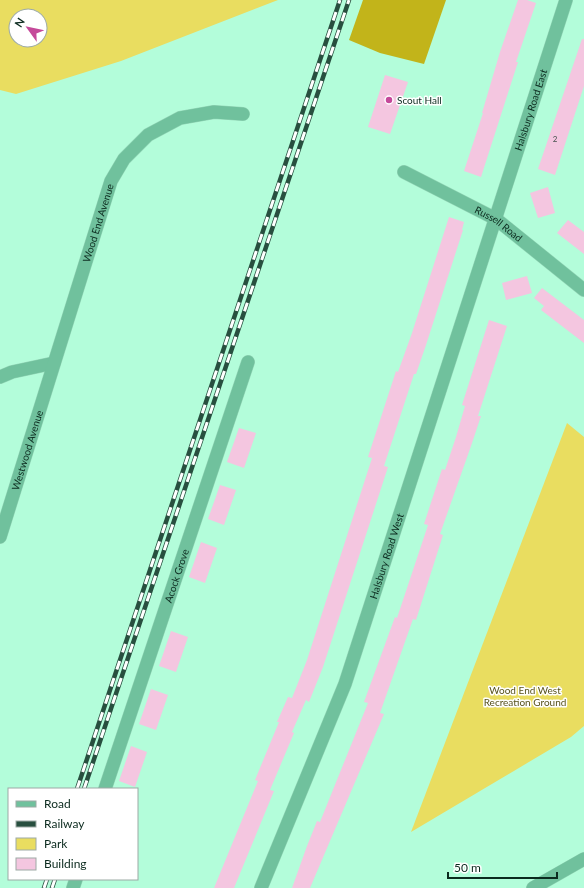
<svg xmlns="http://www.w3.org/2000/svg" width="584" height="888" font-family="Lato,sans-serif">
<rect width="100%" height="100%" fill="#b3fdda"/>
<g fill="#e9dd60" fill-rule="evenodd">
<path d="M 0,0 L 278,0 L 121,61 L 16,94 L 0,90 ZM 16,16 L 40,16 L 40,40 L 16,40 Z"/>
<path d="M 567,423 L 584,437 L 584,726 L 571,737 L 411,832 Z"/>
</g>
<path fill="#c2b41a" d="M 363,0 L 446,0 L 424,64 L 380,53 L 349,40 Z"/>
<g fill="#f4c6e0">
<path d="M 518,0 L 527,0 L 536,3 L 516,62 L 518,62 L 481,177 L 464,171 L 483,113 L 482,113 L 500,52 Z"/>
<path d="M 582,39 L 584,39 L 584,86 L 555,175 L 538,169 Z"/>
<path d="M 385,75 L 408,82 L 390,134 L 368,127 Z"/>
<path d="M 548,187 L 555,213 L 538,218 L 530,193 Z"/>
<path d="M 449,217 L 464,222 L 462,230 L 463,230 L 426,345 L 416,374 L 414,374 L 384,466 L 388,467 L 323,667 L 309,702 L 306,700 L 292,732 L 294,733 L 270,790 L 274,791 L 234,888 L 214,888 L 258,781 L 255,780 L 279,722 L 277,722 L 288,697 L 292,698 L 307,660 L 372,458 L 368,457 L 396,371 L 398,372 L 412,333 Z"/>
<path d="M 568,220 L 584,232 L 584,254 L 557,233 Z"/>
<path d="M 527,276 L 532,293 L 506,300 L 502,283 Z"/>
<path d="M 542,288 L 584,320 L 584,343 L 541,310 L 544,306 L 534,298 Z"/>
<path d="M 489,320 L 507,326 L 478,416 L 481,416 L 471,446 L 440,534 L 443,535 L 416,620 L 413,619 L 380,713 L 384,714 L 310,888 L 292,888 L 307,846 L 317,821 L 320,822 L 368,703 L 364,702 L 395,617 L 397,618 L 428,525 L 424,524 L 442,469 L 445,470 L 456,437 L 465,406 L 462,405 Z"/>
<path d="M 239,428 L 256,433 L 244,468 L 227,462 Z"/>
<path d="M 220,485 L 236,490 L 224,525 L 208,519 Z"/>
<path d="M 201,542 L 217,548 L 205,583 L 189,577 Z"/>
<path d="M 171,631 L 188,637 L 176,672 L 159,666 Z"/>
<path d="M 151,689 L 168,695 L 156,730 L 139,724 Z"/>
<path d="M 131,746 L 147,752 L 135,787 L 119,781 Z"/>
</g>
<g fill="none" stroke-linecap="round" stroke-linejoin="round">
<g stroke="#95d7b8" stroke-width="14">
<g id="street">
<path id="s1" d="M 404,172 L 496,219 L 584,290"/>
<path d="M 0,377 L 12,372 L 54,363"/>
<path id="s2" d="M 0,537 L 111,181 L 124,159 L 148,135 L 180,118 L 214,112 L 243,114"/>
<path id="s3" d="M 105,789 L 248,362"/>
<path d="M 73,888 L 76,879"/>
<path id="s4" d="M 261,888 L 345,684 L 566,0"/>
<path d="M 533,888 L 584,859"/>
</g>
</g>
<use href="#street" stroke="#70c19d" stroke-width="13"/>
<g stroke="#284f3f" stroke-width="4.5">
<g id="rail">
<path d="M 77,789 L 340,0"/>
<path d="M 84,789 L 349,0"/>
<path d="M 44,888 L 47,879"/>
<path d="M 52,888 L 55,879"/>
</g>
</g>
<use href="#rail" stroke="#fff" stroke-width="3" stroke-dasharray="9" stroke-linecap="butt"/>
</g>
<circle fill="#c5499a" stroke="#fff" stroke-width="1.5" cx="389" cy="100" r="4"/>
<g text-anchor="middle" stroke-width="3" stroke-linejoin="round" paint-order="stroke">
<g font-size="8" fill="#45514e">
<text x="555" y="142">2</text>
</g>
<g font-size="10" fill="#0b2a1e" stroke="#fff" text-anchor="start">
<text x="397" y="104">Scout Hall</text>
</g>
<g font-size="10" fill="#0b2a1e" stroke="#fff">
<text dy="4" stroke="none"><textPath href="#s4" startOffset="824">Halsbury Road East</textPath></text>
<text dy="4" stroke="none"><textPath href="#s2" startOffset="329">Wood End Avenue</textPath></text>
<text dy="4" stroke="none"><textPath href="#s1" startOffset="108">Russell Road</textPath></text>
<text dy="4" stroke="none"><textPath href="#s2" startOffset="91">Westwood Avenue</textPath></text>
<text dy="4" stroke="none"><textPath href="#s4" startOffset="355">Halsbury Road West</textPath></text>
<text dy="4" stroke="none"><textPath href="#s3" startOffset="225">Acock Grove</textPath></text>
</g>
<g font-size="10" fill="#57521c" stroke="#fff">
<text x="525" y="694">Wood End West<tspan x="525" dy="12">Recreation Ground</tspan></text>
</g>
</g>
<rect x="8" y="788" width="130" height="92" fill="#ffffff" stroke="#9daaa5"/>
<rect x="16" y="801" width="20" height="6" fill="#70c19d" stroke="#9daaa5"/>
<text x="44" y="808" font-size="12" fill="#0b2a1e">Road</text>
<rect x="16" y="821" width="20" height="6" fill="#284f3f" stroke="#9daaa5"/>
<text x="44" y="828" font-size="12" fill="#0b2a1e">Railway</text>
<rect x="16" y="838" width="20" height="12" fill="#e9dd60" stroke="#9daaa5"/>
<text x="44" y="848" font-size="12" fill="#0b2a1e">Park</text>
<rect x="16" y="858" width="20" height="12" fill="#f4c6e0" stroke="#9daaa5"/>
<text x="44" y="868" font-size="12" fill="#0b2a1e">Building</text>
<g transform="translate(28 28) rotate(303)"><circle r="19" fill="#ffffff" stroke="#9daaa5"/>
<path d="M0-3L7 15L0 10L-7 15Z" fill="#c5499a"/>
<text y="-6" font-size="11" font-weight="bold" text-anchor="middle" fill="#0b2a1e">N</text>
</g>
<path d="M448 872v6h109v-6" fill="none" stroke="#0b2a1e" stroke-width="2"/>
<text x="454" y="872" font-size="12" fill="#0b2a1e" stroke="#ffffff" stroke-width="3" paint-order="stroke">50 m</text>
</svg>
